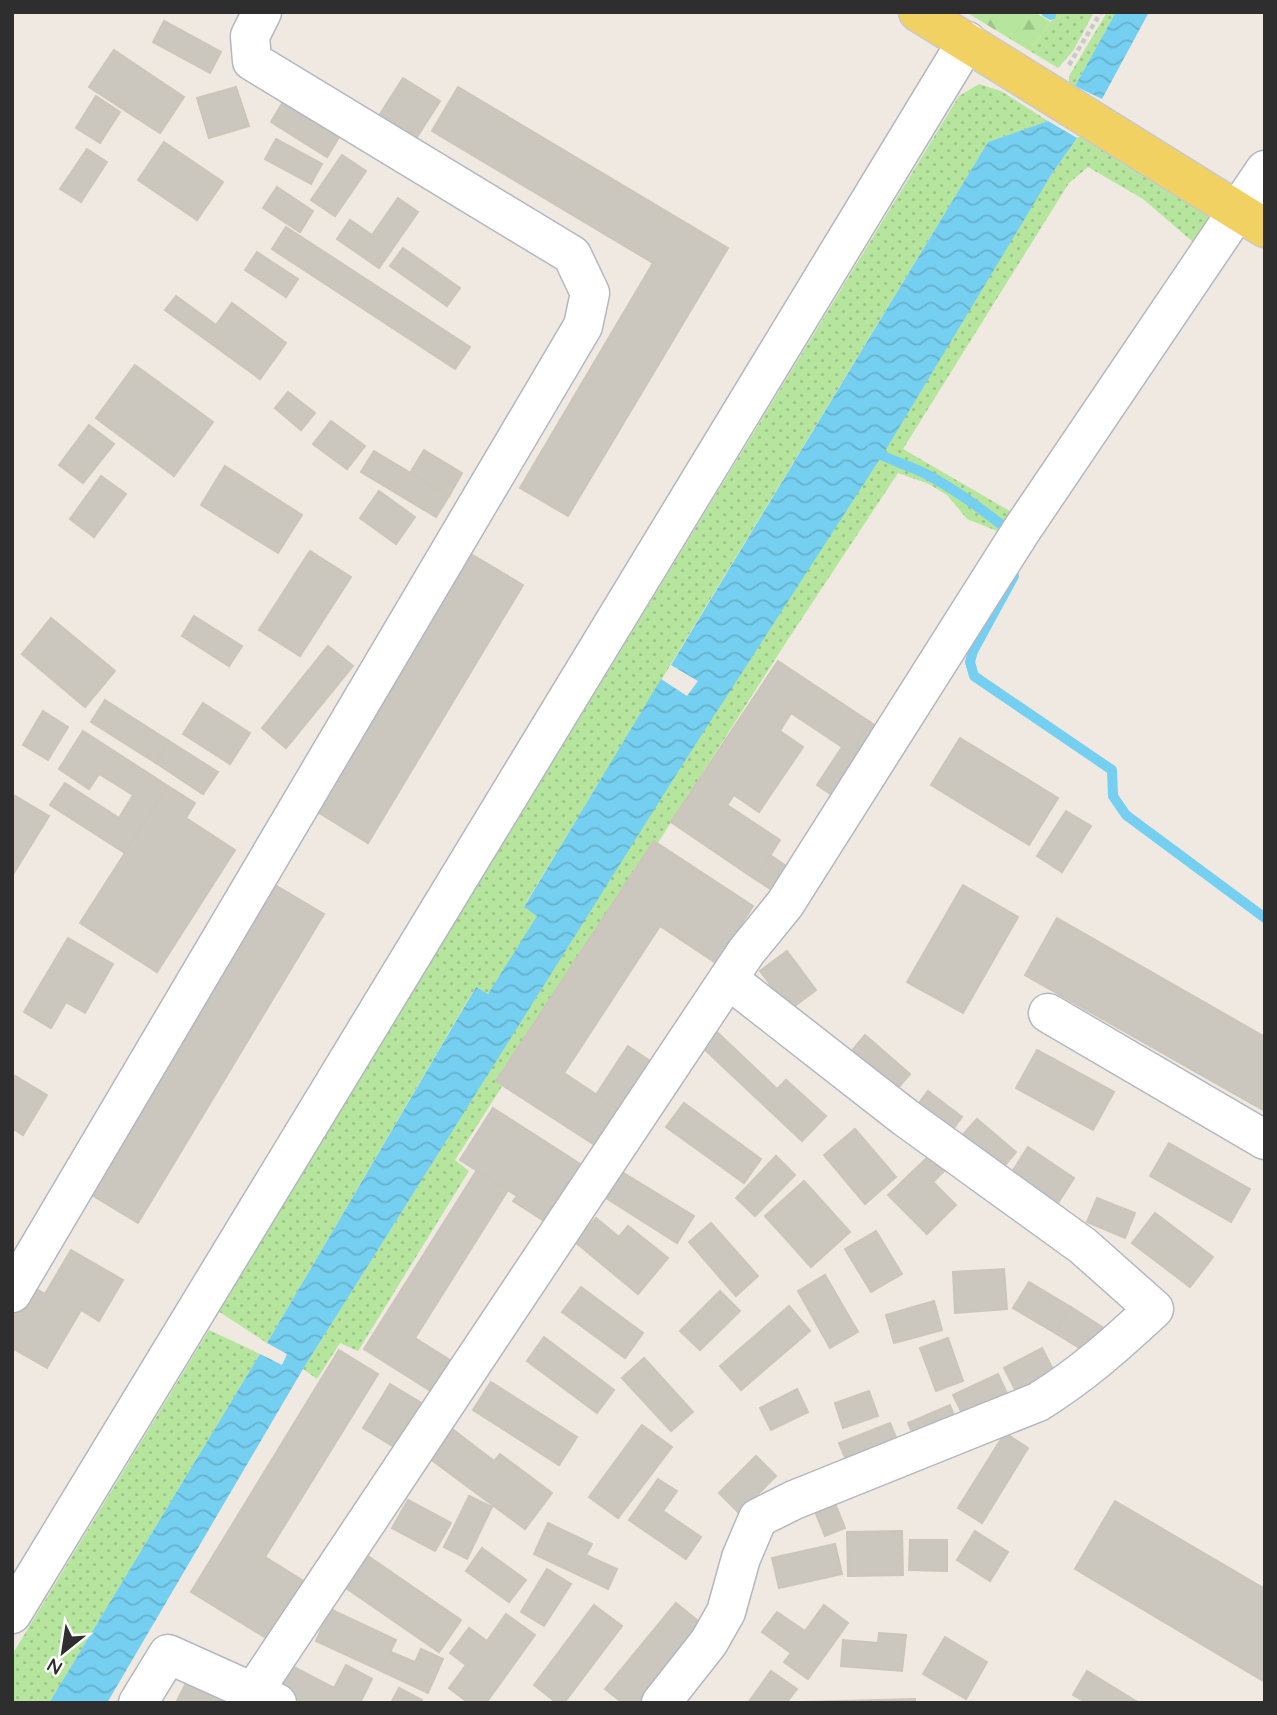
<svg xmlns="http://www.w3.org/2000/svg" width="1277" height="1715" font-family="Quicksand,sans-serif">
<defs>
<pattern id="grass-dots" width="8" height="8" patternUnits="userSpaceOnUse" patternTransform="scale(1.75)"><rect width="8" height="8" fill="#b6e59e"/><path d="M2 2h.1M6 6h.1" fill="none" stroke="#9dc588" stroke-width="1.8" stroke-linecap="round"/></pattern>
<pattern id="forest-firs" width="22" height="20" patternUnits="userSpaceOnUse" patternTransform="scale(1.75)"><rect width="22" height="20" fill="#b6e59e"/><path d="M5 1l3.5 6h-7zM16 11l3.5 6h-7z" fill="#9dc588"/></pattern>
<pattern id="water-waves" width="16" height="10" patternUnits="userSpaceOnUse" patternTransform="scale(1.75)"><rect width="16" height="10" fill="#75cff0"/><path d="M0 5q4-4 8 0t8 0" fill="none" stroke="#66b2ce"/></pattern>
</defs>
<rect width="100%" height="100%" fill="#efe9e1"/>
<g fill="url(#grass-dots)">
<path d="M 1058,12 L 1094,12 L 1073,51 L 1058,68 L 1030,51 Z"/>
<path d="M 1107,12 L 1116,12 L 1075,86 L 1069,82 L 1069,76 Z"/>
<path d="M 979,84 L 1001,91 L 1048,121 L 988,142 L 524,906 L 538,916 L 488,994 L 475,988 L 267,1343 L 218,1311 L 959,96 Z"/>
<path d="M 1089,132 L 1215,208 L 1193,242 L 1143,199 L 1088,167 L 1069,183 L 903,449 L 1015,514 L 1002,533 L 967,519 L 947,495 L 929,484 L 898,473 L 785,644 L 455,1160 L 469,1171 L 358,1351 L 340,1343 L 317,1379 L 303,1369 L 1051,175 L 1077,138 Z"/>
<path d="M 209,1330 L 260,1354 L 49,1703 L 12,1703 L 12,1655 Z"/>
</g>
<path fill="url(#forest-firs)" d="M 966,12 L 1035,12 L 1051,22 L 1030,51 Z"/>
<g fill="url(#water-waves)">
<path d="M 1116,12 L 1149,12 L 1102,99 L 1075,86 Z"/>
<path d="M 1048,121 L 1077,138 L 1051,175 L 885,451 L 681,767 L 303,1369 L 107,1703 L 49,1703 L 260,1354 L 282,1365 L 287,1354 L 267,1343 L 476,987 L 488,994 L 537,916 L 524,907 L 661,679 L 687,696 L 698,681 L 671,665 L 988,142 Z"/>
</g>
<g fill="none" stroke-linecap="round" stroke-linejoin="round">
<g stroke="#75cff0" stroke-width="10">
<path d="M 1046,12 L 1051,15"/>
<path d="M 871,450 C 889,460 908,465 926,474 C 953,488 979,507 1003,526"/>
<path d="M 1014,576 L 973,651 L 970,662 L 974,676 L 1112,770 L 1113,796 L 1126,815 L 1265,918"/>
</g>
</g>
<g fill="#cbc7bf" stroke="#cbc5ba" stroke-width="2">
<path d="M 164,21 L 221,52 L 210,73 L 153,42 Z"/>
<path d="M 114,50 L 184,97 L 160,133 L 89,87 Z"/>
<path d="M 403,78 L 440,101 L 410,148 L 373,125 Z"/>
<path d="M 236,87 L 249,126 L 209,138 L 197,98 Z"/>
<path d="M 458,87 L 728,248 L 568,516 L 520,488 L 653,263 L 432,131 Z"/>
<path d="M 96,96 L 120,112 L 100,143 L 76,128 Z"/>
<path d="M 283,102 L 339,137 L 327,157 L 271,122 Z"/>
<path d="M 276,139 L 322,164 L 311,184 L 265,159 Z"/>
<path d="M 164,142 L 223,182 L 197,220 L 138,180 Z"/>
<path d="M 87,149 L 107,162 L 81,202 L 60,189 Z"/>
<path d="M 342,155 L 366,171 L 335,216 L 311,200 Z"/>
<path d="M 277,187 L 313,211 L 300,232 L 263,208 Z"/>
<path d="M 398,198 L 418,212 L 379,268 L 337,239 L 350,220 L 372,235 Z"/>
<path d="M 286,227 L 470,347 L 455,369 L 272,249 Z"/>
<path d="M 403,248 L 460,288 L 447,306 L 390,266 Z"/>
<path d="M 257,252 L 298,279 L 286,297 L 245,270 Z"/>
<path d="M 176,296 L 216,325 L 232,303 L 286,343 L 260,379 L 165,310 Z"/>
<path d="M 135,365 L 213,422 L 174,476 L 96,418 Z"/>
<path d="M 288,392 L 315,413 L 301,430 L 275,408 Z"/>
<path d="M 331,421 L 365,446 L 347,469 L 313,444 Z"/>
<path d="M 89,425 L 114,444 L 83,483 L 59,465 Z"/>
<path d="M 424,450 L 462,473 L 449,496 L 410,473 Z"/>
<path d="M 374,451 L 449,496 L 436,517 L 361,472 Z"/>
<path d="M 225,466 L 302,515 L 278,553 L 201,505 Z"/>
<path d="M 101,476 L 126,494 L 94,537 L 70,519 Z"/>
<path d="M 379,491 L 415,517 L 396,544 L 360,518 Z"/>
<path d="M 310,551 L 351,577 L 300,656 L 259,630 Z"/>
<path d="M 471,554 L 523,585 L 368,843 L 316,811 Z"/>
<path d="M 194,616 L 242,646 L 229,666 L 182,636 Z"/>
<path d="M 51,618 L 115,671 L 85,707 L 22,654 Z"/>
<path d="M 328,646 L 353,666 L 286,748 L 262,728 Z"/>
<path d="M 778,661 L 870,722 L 850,752 L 791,713 L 780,731 L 803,747 L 759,812 L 734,795 L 727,805 L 780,840 L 755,879 L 671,822 Z"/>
<path d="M 105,700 L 169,741 L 156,763 L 91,722 Z"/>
<path d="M 203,703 L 250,733 L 230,764 L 183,734 Z"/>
<path d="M 43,711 L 68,727 L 48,760 L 23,745 Z"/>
<path d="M 870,722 L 884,732 L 838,799 L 817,785 L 842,747 L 850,752 Z"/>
<path d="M 83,731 L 168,786 L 125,853 L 50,805 L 65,783 L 119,818 L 133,795 L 99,774 L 89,789 L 59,769 Z"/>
<path d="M 960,738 L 1058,798 L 1029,845 L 931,785 Z"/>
<path d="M 169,741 L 218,772 L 203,794 L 156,763 Z"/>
<path d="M 168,786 L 195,803 L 186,818 L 235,850 L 157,972 L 80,923 Z"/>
<path d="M 12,794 L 49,816 L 12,876 Z"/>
<path d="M 1066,811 L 1091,826 L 1062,872 L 1037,856 Z"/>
<path d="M 654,841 L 753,906 L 716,963 L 660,926 L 564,1073 L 621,1111 L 598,1147 L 496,1081 Z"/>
<path d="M 770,855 L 798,874 L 783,897 L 755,879 Z"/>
<path d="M 275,885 L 324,914 L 138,1223 L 90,1194 Z"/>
<path d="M 963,885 L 1018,917 L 963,1013 L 907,982 Z"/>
<path d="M 1057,918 L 1265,1037 L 1265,1111 L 1025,975 Z"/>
<path d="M 68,938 L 113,964 L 85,1013 L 66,1002 L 51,1028 L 24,1012 Z"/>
<path d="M 787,951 L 816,990 L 789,1010 L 760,971 Z"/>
<path d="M 717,1032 L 777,1089 L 786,1080 L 826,1116 L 802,1141 L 703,1048 Z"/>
<path d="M 865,1035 L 910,1074 L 890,1097 L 846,1058 Z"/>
<path d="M 628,1046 L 653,1063 L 621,1111 L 596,1095 Z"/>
<path d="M 1037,1050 L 1114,1092 L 1093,1130 L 1016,1088 Z"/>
<path d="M 12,1074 L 47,1095 L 23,1135 L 12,1128 Z"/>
<path d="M 928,1091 L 962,1117 L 947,1137 L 913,1111 Z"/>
<path d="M 684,1103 L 761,1159 L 744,1183 L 666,1127 Z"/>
<path d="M 493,1108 L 585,1167 L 549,1224 L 513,1201 L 517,1196 L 460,1160 Z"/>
<path d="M 977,1119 L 1016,1152 L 999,1172 L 960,1138 Z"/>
<path d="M 855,1129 L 896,1177 L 865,1204 L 824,1155 Z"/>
<path d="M 1169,1143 L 1250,1189 L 1231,1222 L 1150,1176 Z"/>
<path d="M 1028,1147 L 1074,1178 L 1056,1206 L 1010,1175 Z"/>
<path d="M 930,1155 L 945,1170 L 933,1182 L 956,1205 L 927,1234 L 888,1195 Z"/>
<path d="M 776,1156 L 795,1175 L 755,1216 L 736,1198 Z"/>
<path d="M 477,1170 L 508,1190 L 415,1338 L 461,1367 L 442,1398 L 364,1349 Z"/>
<path d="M 622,1172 L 694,1216 L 677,1243 L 606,1198 Z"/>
<path d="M 804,1181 L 850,1232 L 811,1267 L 765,1216 Z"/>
<path d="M 1097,1198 L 1135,1213 L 1125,1238 L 1087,1222 Z"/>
<path d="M 1155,1213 L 1213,1257 L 1190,1287 L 1132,1243 Z"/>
<path d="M 596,1218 L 619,1237 L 628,1226 L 668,1258 L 638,1294 L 575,1242 Z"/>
<path d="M 711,1223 L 758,1276 L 736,1296 L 689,1242 Z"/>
<path d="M 876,1231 L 902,1274 L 871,1292 L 845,1249 Z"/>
<path d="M 71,1250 L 123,1280 L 99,1321 L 81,1310 L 47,1368 L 12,1348 L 12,1319 L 31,1286 L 45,1294 Z"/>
<path d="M 1004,1269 L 1007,1309 L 955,1313 L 953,1272 Z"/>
<path d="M 825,1275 L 858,1332 L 830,1348 L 798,1291 Z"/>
<path d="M 1029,1282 L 1071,1307 L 1055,1333 L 1013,1308 Z"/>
<path d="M 581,1287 L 643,1333 L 625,1358 L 562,1312 Z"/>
<path d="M 720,1291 L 740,1311 L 700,1350 L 680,1331 Z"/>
<path d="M 934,1301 L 942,1330 L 894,1343 L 886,1315 Z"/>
<path d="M 789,1306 L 810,1331 L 741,1390 L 720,1366 Z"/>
<path d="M 1071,1307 L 1110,1332 L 1094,1357 L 1055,1333 Z"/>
<path d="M 544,1337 L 614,1390 L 597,1413 L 527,1361 Z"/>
<path d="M 948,1338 L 963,1381 L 936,1391 L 920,1348 Z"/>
<path d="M 1042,1348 L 1059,1381 L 1021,1401 L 1004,1368 Z"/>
<path d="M 339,1350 L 378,1374 L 265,1557 L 315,1588 L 279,1646 L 191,1592 Z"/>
<path d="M 644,1358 L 693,1412 L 671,1431 L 622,1378 Z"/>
<path d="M 998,1374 L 1011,1402 L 967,1423 L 953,1395 Z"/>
<path d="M 491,1382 L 577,1437 L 559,1465 L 473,1410 Z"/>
<path d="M 390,1384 L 430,1408 L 404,1453 L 363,1428 Z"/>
<path d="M 797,1389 L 808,1412 L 771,1430 L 760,1408 Z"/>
<path d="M 869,1391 L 878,1416 L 843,1428 L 835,1403 Z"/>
<path d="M 950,1405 L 957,1423 L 916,1441 L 908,1423 Z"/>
<path d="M 890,1423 L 900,1447 L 849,1467 L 839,1443 Z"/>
<path d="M 642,1425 L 672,1447 L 618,1518 L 589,1497 Z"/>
<path d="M 451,1428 L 494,1461 L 500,1454 L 552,1493 L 525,1529 L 429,1458 Z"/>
<path d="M 1005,1433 L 1028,1448 L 982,1523 L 958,1508 Z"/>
<path d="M 756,1456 L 776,1476 L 739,1513 L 719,1493 Z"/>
<path d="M 658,1479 L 677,1491 L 663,1511 L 701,1537 L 686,1559 L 629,1520 Z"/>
<path d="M 469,1496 L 492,1507 L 467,1559 L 444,1547 Z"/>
<path d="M 832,1496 L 845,1528 L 825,1536 L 812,1504 Z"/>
<path d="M 408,1500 L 451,1523 L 435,1551 L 392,1528 Z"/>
<path d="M 1115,1501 L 1265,1589 L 1265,1682 L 1075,1569 Z"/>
<path d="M 548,1523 L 592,1544 L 586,1555 L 617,1569 L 608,1589 L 534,1554 Z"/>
<path d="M 902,1531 L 903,1575 L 848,1576 L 847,1532 Z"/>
<path d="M 975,1531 L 1008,1552 L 990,1581 L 957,1560 Z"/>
<path d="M 910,1540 L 947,1540 L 947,1571 L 909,1570 Z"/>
<path d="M 835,1544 L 842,1574 L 779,1588 L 772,1558 Z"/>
<path d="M 482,1548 L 526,1580 L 509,1602 L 466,1571 Z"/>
<path d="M 365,1554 L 461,1620 L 439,1652 L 343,1586 Z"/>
<path d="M 547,1569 L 571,1584 L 544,1626 L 521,1612 Z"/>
<path d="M 676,1603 L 703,1625 L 650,1703 L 623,1703 L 605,1689 Z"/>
<path d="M 594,1605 L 622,1626 L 564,1703 L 557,1703 L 534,1685 Z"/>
<path d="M 824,1605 L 848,1623 L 808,1679 L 784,1662 L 791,1653 L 762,1632 L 777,1612 L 805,1631 Z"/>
<path d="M 330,1609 L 396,1640 L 381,1671 L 316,1641 Z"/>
<path d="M 506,1614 L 535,1635 L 486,1703 L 469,1703 L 449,1688 L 466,1665 L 450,1653 L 469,1628 L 487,1641 Z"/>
<path d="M 879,1633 L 906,1635 L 902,1671 L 841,1666 L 843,1640 L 878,1643 Z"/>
<path d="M 945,1637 L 987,1662 L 966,1699 L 923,1674 Z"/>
<path d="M 421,1649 L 443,1659 L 428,1693 L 381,1671 L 391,1652 L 415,1662 Z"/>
<path d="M 346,1665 L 372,1679 L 360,1703 L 305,1703 L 280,1690 L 292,1666 L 334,1688 Z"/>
<path d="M 771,1671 L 797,1689 L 786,1703 L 748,1703 Z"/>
<path d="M 1087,1671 L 1139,1703 L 1087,1703 L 1073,1695 Z"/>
<path d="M 191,1673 L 249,1703 L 176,1703 Z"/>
<path d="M 399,1688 L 422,1700 L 421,1703 L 391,1703 Z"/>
<path d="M 915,1699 L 915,1703 L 801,1702 Z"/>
</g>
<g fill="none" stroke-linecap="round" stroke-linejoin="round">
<g stroke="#b4b7c1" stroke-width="41">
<g id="minor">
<path d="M 1048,1013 L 1265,1140"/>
<path d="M 12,1293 L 583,326 L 590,293 L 572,255 L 252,61 L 250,36 L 262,12"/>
<path d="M 12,1614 L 967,41"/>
<path d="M 254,1691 L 746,952 L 785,904 L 1021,531 L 1265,170"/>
<path d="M 138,1703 L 168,1654 L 277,1703"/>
<path d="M 661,1703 L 709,1642 L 726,1612 L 741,1558 L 758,1518 L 794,1500 L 1038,1402 C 1083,1374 1115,1345 1154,1309 L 1083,1246 L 906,1118 L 728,979"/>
</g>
</g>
<g stroke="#c9c9c9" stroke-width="41">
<path id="major" d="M 918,12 L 1265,228"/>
</g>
<path stroke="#c9c9c9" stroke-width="4.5" stroke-dasharray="5 3.5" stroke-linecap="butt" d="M 1069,65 L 1101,12"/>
<use href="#minor" stroke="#fff" stroke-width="38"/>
<use href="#major" stroke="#f2d163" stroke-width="38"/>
</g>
<rect width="1277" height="1715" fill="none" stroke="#2e2e2e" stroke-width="28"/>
<g transform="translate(63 1652) rotate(210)" stroke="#ffffff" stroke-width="5" paint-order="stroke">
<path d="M0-5L12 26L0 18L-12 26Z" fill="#2e2e2e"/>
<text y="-10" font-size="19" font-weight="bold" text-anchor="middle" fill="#2e2e2e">N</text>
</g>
</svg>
